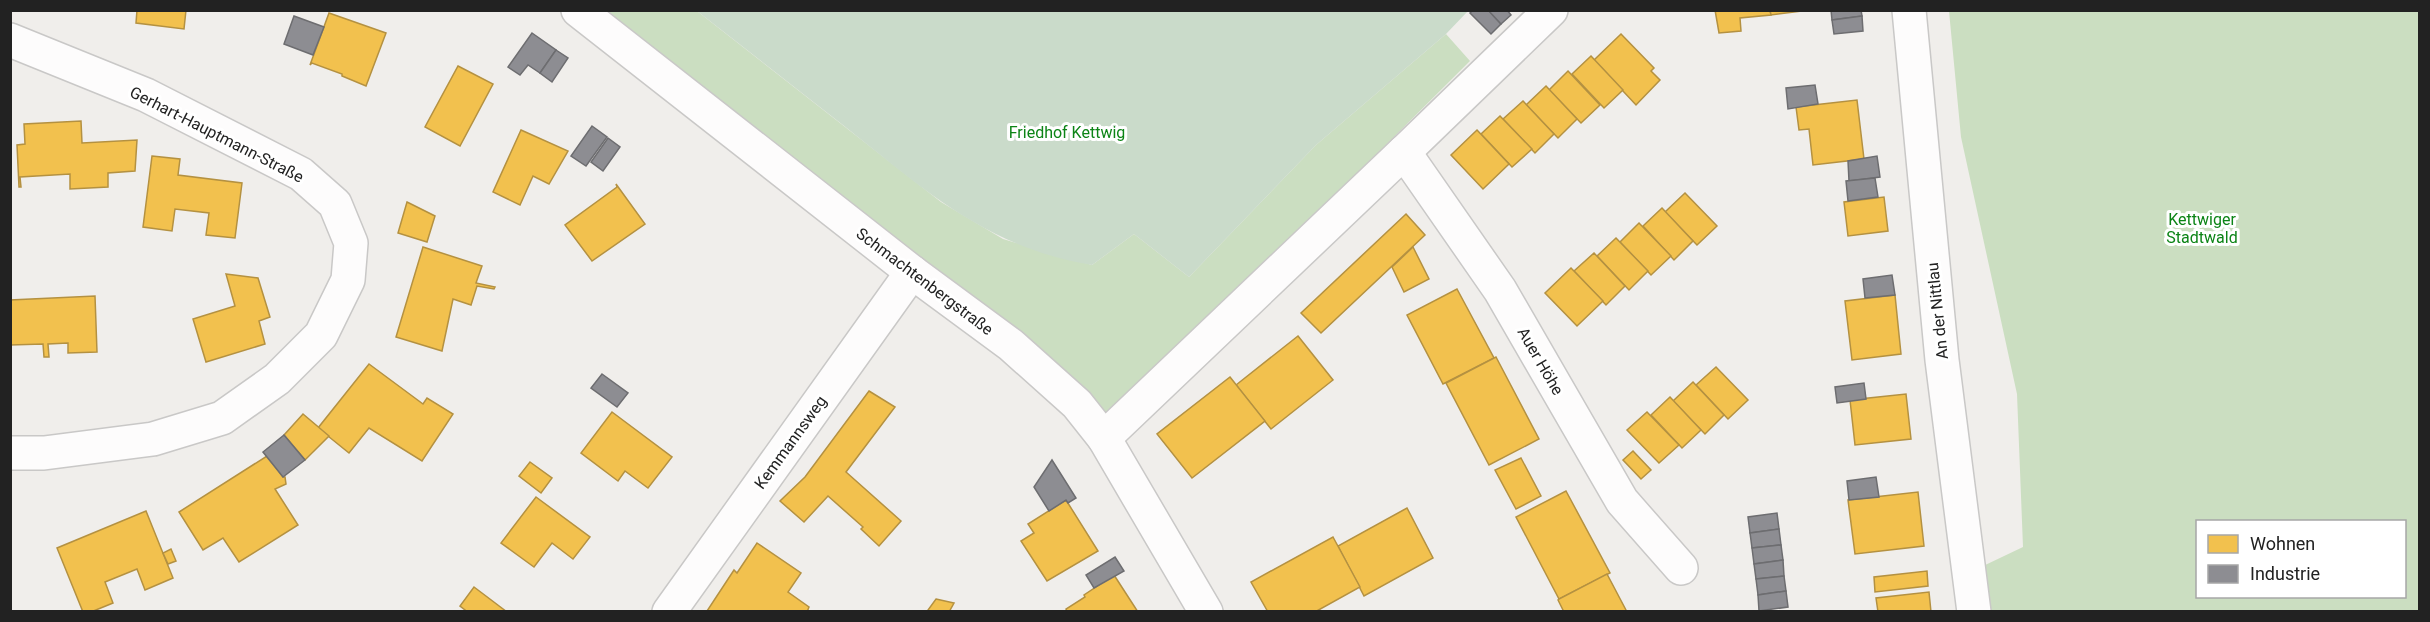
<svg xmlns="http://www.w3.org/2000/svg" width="2430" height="622" font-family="Roboto,sans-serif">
<rect width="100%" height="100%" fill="#f0eeeb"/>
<g fill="#cbdec1" fill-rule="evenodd">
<path d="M 596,11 L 697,11 L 941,202 L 1003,239 L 1092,265 L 1134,234 L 1189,277 L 1316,145 L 1446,34 L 1470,61 L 1106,424 Z"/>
<path d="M 1949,11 L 2419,11 L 2419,611 L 1988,611 L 1981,567 L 2023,547 L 2017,394 L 1961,137 ZM 2198,522 L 2404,522 L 2404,596 L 2198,596 Z"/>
</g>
<path fill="#cadbca" d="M 697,11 L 1468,11 L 1446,34 L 1316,145 L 1189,277 L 1134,234 L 1092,265 C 989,248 927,192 848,129 C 798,90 747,50 697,11 Z"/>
<g fill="#f2c14e" stroke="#b49141" stroke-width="1.5">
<path d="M 137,10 L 186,10 L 184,29 L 136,23 Z"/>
<path d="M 1715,10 L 1770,10 L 1771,15 L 1740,18 L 1741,31 L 1719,33 Z"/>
<path d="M 1770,10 L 1810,10 L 1771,15 Z"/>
<path d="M 329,13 L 386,33 L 366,86 L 342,76 L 342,74 L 312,63 L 310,65 Z"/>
<path d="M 1621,34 L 1654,68 L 1651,71 L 1660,80 L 1636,105 L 1594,60 Z"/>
<path d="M 1591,56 L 1623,90 L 1604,108 L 1572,74 Z"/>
<path d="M 458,66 L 493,84 L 460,146 L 425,127 Z"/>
<path d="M 1568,71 L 1600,105 L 1581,123 L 1549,90 Z"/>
<path d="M 1546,86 L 1577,119 L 1558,138 L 1526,105 Z"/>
<path d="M 1857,100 L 1864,159 L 1813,165 L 1809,129 L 1799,130 L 1796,107 Z"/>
<path d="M 1523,101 L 1554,134 L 1535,153 L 1503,119 Z"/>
<path d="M 1500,116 L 1532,149 L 1512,167 L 1481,134 Z"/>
<path d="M 81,121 L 82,143 L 137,140 L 135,171 L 108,173 L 108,187 L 70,189 L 70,174 L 20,177 L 21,187 L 19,187 L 17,145 L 25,144 L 24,124 Z"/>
<path d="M 521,130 L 568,151 L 549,184 L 533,176 L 520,205 L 493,192 Z"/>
<path d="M 1477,130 L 1509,164 L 1483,189 L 1451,155 Z"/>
<path d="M 152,156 L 180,159 L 178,175 L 242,183 L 235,238 L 206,235 L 209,213 L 175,209 L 172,231 L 143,227 Z"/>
<path d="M 616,184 L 645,224 L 592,261 L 565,225 L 617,187 Z"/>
<path d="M 1685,193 L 1717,226 L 1697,245 L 1665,212 Z"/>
<path d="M 1884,197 L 1888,231 L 1848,236 L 1844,202 Z"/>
<path d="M 407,202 L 435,216 L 427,242 L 398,233 Z"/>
<path d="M 1662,208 L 1693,241 L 1674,260 L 1643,226 Z"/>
<path d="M 1406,214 L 1425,235 L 1321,333 L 1301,313 Z"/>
<path d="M 1639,223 L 1671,256 L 1651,275 L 1620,242 Z"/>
<path d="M 1616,238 L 1648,271 L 1629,290 L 1597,256 Z"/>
<path d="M 423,247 L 482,266 L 476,283 L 495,287 L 494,289 L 477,286 L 471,305 L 453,299 L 442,351 L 396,337 Z"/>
<path d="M 1413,247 L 1429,279 L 1404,292 L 1392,267 Z"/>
<path d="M 1594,253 L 1625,286 L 1606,305 L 1574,271 Z"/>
<path d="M 1571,268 L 1603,301 L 1577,326 L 1545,293 Z"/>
<path d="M 226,274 L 258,278 L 270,317 L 259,321 L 265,344 L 206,362 L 193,319 L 235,306 Z"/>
<path d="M 1457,289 L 1494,358 L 1443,384 L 1407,315 Z"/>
<path d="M 1895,295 L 1901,354 L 1852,360 L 1845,301 Z"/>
<path d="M 95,296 L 97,352 L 68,353 L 68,343 L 48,344 L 49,357 L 44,357 L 43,344 L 10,345 L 10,300 Z"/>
<path d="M 1298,336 L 1333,380 L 1271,429 L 1236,385 Z"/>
<path d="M 1496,357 L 1539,439 L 1489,465 L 1446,383 Z"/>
<path d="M 369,364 L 423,404 L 427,398 L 453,414 L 422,461 L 369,428 L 349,453 L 318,428 Z"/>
<path d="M 1716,367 L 1748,400 L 1728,419 L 1696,385 Z"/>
<path d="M 1230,377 L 1265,421 L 1192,478 L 1157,434 Z"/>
<path d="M 1693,382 L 1724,415 L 1705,434 L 1673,401 Z"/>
<path d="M 869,391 L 895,407 L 846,472 L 901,521 L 879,546 L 861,529 L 863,527 L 828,496 L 804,522 L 780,501 L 805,477 Z"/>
<path d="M 1906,394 L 1911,439 L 1855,445 L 1850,400 Z"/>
<path d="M 1670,397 L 1701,430 L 1682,448 L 1651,415 Z"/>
<path d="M 612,412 L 672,457 L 648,488 L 625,471 L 618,481 L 581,453 Z"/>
<path d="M 1647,412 L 1679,445 L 1659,463 L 1627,430 Z"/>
<path d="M 303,414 L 329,436 L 305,460 L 284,435 Z"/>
<path d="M 1633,451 L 1651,470 L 1641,479 L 1623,460 Z"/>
<path d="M 267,456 L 283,477 L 285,477 L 286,484 L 275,489 L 298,525 L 239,562 L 223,538 L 203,550 L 179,512 Z"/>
<path d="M 1521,458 L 1541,496 L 1516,509 L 1495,470 Z"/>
<path d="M 530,462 L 552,478 L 541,493 L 519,476 Z"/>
<path d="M 1566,491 L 1610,573 L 1559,599 L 1516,517 Z"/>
<path d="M 1918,492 L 1924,546 L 1855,554 L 1848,500 Z"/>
<path d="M 536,497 L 590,537 L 573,559 L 552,543 L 534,567 L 501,543 Z"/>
<path d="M 1066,500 L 1098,551 L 1047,581 L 1021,541 L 1034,533 L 1028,524 Z"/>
<path d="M 1407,508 L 1433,558 L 1364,596 L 1338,546 Z"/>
<path d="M 146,511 L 173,578 L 145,590 L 137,569 L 105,582 L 113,603 L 91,612 L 83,612 L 57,548 Z"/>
<path d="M 1333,537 L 1360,587 L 1315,612 L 1268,612 L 1251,582 Z"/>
<path d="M 757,543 L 801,573 L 788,592 L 809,607 L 807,612 L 707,611 L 734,570 L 737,573 Z"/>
<path d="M 171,549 L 176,561 L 168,564 L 163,553 Z"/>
<path d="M 1927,571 L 1928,586 L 1875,592 L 1874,577 Z"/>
<path d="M 1607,574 L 1627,612 L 1564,612 L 1558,600 L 1559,599 Z"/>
<path d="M 1114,575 L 1138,612 L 1067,612 L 1066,609 L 1085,597 L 1084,595 Z"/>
<path d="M 474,587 L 507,612 L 464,612 L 465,610 L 460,606 Z"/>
<path d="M 1929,592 L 1931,612 L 1878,612 L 1876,598 Z"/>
<path d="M 936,599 L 954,603 L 949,612 L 931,612 L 928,610 Z"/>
</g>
<g fill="#8d8d92" stroke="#6d6d70" stroke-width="1.5">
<path d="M 1473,10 L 1488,10 L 1501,24 L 1491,34 L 1470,13 Z"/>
<path d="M 1488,10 L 1507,10 L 1511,15 L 1501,24 Z"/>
<path d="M 1831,10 L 1861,10 L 1862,16 L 1832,20 Z"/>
<path d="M 294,16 L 324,27 L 313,55 L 284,44 Z"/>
<path d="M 1862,16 L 1863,31 L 1834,34 L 1832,20 Z"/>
<path d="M 532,33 L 556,50 L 540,73 L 528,65 L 520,75 L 508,67 Z"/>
<path d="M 556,50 L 568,58 L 552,82 L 540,73 Z"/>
<path d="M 1815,85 L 1818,104 L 1788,109 L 1786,88 Z"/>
<path d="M 592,126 L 607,137 L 586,166 L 571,156 Z"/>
<path d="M 608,138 L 620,147 L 603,171 L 591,162 Z"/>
<path d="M 1877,156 L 1880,177 L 1849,181 L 1848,161 Z"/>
<path d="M 1875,178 L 1878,197 L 1848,201 L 1846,181 Z"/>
<path d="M 1892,275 L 1895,295 L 1865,298 L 1863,279 Z"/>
<path d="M 602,374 L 628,393 L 617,407 L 591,388 Z"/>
<path d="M 1864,383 L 1866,399 L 1837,403 L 1835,387 Z"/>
<path d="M 284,435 L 305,460 L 283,477 L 263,452 Z"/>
<path d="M 1052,460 L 1076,498 L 1068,503 L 1066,500 L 1049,511 L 1034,487 Z"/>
<path d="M 1876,477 L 1879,497 L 1849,500 L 1847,481 Z"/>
<path d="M 1777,513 L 1779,529 L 1750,533 L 1748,517 Z"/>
<path d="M 1779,529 L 1781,545 L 1752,548 L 1750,533 Z"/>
<path d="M 1781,545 L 1783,560 L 1754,564 L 1752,548 Z"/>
<path d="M 1115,557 L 1124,571 L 1094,588 L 1086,575 Z"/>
<path d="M 1783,560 L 1784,576 L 1756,579 L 1754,564 Z"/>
<path d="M 1784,576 L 1786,591 L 1758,595 L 1756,579 Z"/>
<path d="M 1786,591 L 1788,607 L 1759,611 L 1758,595 Z"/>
</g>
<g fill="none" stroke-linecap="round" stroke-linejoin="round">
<g stroke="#c9c8c7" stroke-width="36">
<g id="minor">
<path d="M 578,10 L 912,272 L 1011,345 L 1077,404 L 1104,438 L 1206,612"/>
<path d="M 1909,10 L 1942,360 L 1974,612"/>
<path d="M 10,40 L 146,95 L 301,174 L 335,204 L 351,243 L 348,280 L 321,335 L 277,379 L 222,418 L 153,439 L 44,453 L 10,453"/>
<path d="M 1404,152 L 1551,10"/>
<path d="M 1104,438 L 1404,152 L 1500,290 L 1622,501 L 1681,568"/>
<path d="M 669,612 L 912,272"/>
</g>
</g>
<use href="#minor" stroke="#fdfcfc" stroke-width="33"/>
</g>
<g text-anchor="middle" stroke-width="6" stroke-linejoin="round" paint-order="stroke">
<g font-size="16" fill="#0c8416" stroke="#fff">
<text x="1067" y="138">Friedhof Kettwig</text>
<text x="2202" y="225">Kettwiger<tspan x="2202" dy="18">Stadtwald</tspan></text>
</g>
<g font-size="16" fill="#222" stroke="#fff">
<text transform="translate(217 134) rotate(27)" y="6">Gerhart-Hauptmann-Straße</text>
<text transform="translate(925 281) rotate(37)" y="6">Schmachtenbergstraße</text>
<text transform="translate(1937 311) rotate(-96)" y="6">An der Nittlau</text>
<text transform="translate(1541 361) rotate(60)" y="6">Auer Höhe</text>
<text transform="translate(790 442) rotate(-54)" y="6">Kemmannsweg</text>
</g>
</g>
<rect width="2430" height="622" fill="none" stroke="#222222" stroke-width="24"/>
<rect x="2196" y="520" width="210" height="78" fill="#ffffff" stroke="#a7a7a7" stroke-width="1.5"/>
<rect x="2208" y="535" width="30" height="18" fill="#f2c14e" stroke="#a7a7a7" stroke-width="1.5"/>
<text x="2250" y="550" font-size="18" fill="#222222">Wohnen</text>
<rect x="2208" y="565" width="30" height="18" fill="#8d8d92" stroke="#a7a7a7" stroke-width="1.5"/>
<text x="2250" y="580" font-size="18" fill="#222222">Industrie</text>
</svg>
